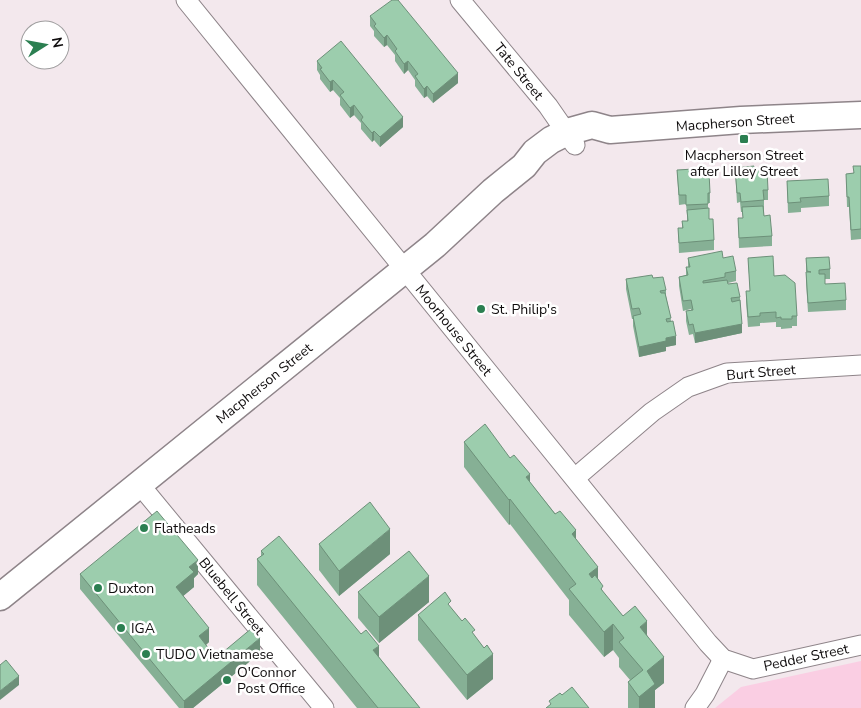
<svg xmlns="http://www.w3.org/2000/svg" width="861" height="708" font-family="'Nunito Sans',sans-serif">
<rect width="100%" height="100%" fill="#f3e8ed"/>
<path fill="#facee3" d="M 861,661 L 861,708 L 715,708 L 741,687 Z"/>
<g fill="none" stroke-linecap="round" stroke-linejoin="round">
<g stroke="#8e8489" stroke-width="21">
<g id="street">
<path d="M 186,0 L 708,643 L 723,659 L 753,669 L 861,645"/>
<path d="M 460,0 L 548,106 L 575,145"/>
<path d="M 575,478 L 652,412 L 688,387 L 727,373 L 861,365"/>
<path d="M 140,485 L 324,708"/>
<path d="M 695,708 L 705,694 L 723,659"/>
</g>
</g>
<g stroke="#8e8489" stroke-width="29">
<path id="secondary" d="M 0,597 L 435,245 L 493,191 L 524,166 L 535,152 L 551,140 L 567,132 L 592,125 L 610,130 L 741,120 L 861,115"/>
</g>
<use href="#street" stroke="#fff" stroke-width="19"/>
<use href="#secondary" stroke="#fff" stroke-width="26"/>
</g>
<g fill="#86b095">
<path d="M 370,16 L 458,83 L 433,103 L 427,96 L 424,98 L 415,86 L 415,80 L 408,70 L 404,74 L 395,61 L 395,55 L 387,45 L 384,47 L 374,36 L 374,31 L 370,26 Z"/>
<path d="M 317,61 L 403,127 L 380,147 L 374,140 L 372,142 L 361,129 L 361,123 L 354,115 L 350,118 L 340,105 L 340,98 L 333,90 L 330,92 L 320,79 L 320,75 L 317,70 Z"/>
<path d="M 861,166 L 861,239 L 851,240 L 849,207 L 847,207 L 846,174 L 853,173 Z"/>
<path d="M 735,168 L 754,171 L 768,190 L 768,200 L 764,200 L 764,216 L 772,236 L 772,246 L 739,248 L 738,218 L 743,218 L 742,212 L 741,212 L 740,202 L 737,203 Z"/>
<path d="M 677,170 L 694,173 L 710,193 L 710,203 L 708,203 L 708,208 L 709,219 L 714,240 L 714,250 L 679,253 L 678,228 L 682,228 L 682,221 L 687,221 L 687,215 L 686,204 L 679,205 Z"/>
<path d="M 787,181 L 829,196 L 829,206 L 801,208 L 801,212 L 788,213 Z"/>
<path d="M 688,258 L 723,258 L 736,271 L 736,281 L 728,283 L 728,284 L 740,297 L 742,333 L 695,343 L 693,334 L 689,335 L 686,321 L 686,311 L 691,310 L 691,309 L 683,311 L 679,286 L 679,277 L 686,275 L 686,267 L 688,267 Z"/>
<path d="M 748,258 L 774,276 L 797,316 L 797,326 L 792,326 L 792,328 L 781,329 L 781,327 L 776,327 L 776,322 L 760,323 L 760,326 L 748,327 L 746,301 L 746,291 L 750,291 Z"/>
<path d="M 806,258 L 830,269 L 830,279 L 825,279 L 825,284 L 846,300 L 846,310 L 808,312 L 806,282 Z"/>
<path d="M 653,278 L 666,290 L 666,296 L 676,345 L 666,347 L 666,351 L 639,357 L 633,326 L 633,319 L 632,319 L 626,289 L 626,279 Z"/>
<path d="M 464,442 L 510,458 L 576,539 L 598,579 L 603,592 L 623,616 L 647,635 L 664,683 L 655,690 L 655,708 L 628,708 L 628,682 L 630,680 L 619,667 L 619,658 L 613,650 L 604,657 L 569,615 L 569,600 L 510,524 L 509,525 L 464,467 Z"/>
<path d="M 319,544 L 390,554 L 339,596 L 319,570 Z"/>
<path d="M 261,551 L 379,657 L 420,708 L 357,708 L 257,585 L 257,559 L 261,556 Z"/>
<path d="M 80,574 L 198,574 L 194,578 L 194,587 L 183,596 L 209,642 L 206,645 L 216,658 L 260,653 L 193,708 L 179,708 L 80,589 Z"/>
<path d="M 358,592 L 429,602 L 379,643 L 358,618 Z"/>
<path d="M 451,608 L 484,648 L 493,679 L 467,700 L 418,640 L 418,615 Z"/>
</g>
<g fill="#6d9079">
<path d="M 387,35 L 387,45 L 384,47 L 384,38 Z"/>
<path d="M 408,61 L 408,70 L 404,74 L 404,64 Z"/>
<path d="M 458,73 L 458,83 L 433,103 L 433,94 Z"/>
<path d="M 333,80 L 333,90 L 330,92 L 330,82 Z"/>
<path d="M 427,86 L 427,96 L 424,98 L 424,89 Z"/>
<path d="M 354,105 L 354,115 L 350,118 L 350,108 Z"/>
<path d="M 403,117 L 403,127 L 380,147 L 380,137 Z"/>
<path d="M 374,131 L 374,140 L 372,142 L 372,133 Z"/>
<path d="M 742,324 L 742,333 L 695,343 L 695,333 Z"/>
<path d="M 676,336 L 676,345 L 666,347 L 666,351 L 639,357 L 639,347 L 666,338 Z"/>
<path d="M 530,474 L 530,499 L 526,477 Z"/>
<path d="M 510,499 L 510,524 L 509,525 L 509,500 Z"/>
<path d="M 390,529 L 390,554 L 339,596 L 339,571 Z"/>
<path d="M 576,530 L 576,556 L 572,534 Z"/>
<path d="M 198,560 L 198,574 L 194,578 L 194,587 L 176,602 L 176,587 L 189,567 Z"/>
<path d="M 598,567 L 598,593 L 589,574 Z"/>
<path d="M 429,576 L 429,602 L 379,643 L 379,617 Z"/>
<path d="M 647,621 L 647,646 L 640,627 Z"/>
<path d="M 613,624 L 613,650 L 604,657 L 604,632 Z"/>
<path d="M 209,628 L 209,642 L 199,651 L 199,636 Z"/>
<path d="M 260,638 L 260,653 L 193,708 L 184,708 L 184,701 Z"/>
<path d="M 379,646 L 379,671 L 373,650 Z"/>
<path d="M 493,654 L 493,679 L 467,700 L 467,675 Z"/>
<path d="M 664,657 L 664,683 L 655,690 L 655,708 L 639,708 L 639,697 L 647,671 Z"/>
<path d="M 19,676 L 19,685 L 0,700 L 0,691 Z"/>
</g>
<g fill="#9ccdad" stroke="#6d9079">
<path d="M 392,0 L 398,0 L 458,73 L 433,94 L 427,86 L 424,89 L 415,76 L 418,74 L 408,61 L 404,64 L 395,51 L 397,49 L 387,35 L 384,38 L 374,26 L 376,24 L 370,16 Z"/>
<path d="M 341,41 L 403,117 L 380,137 L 374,131 L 372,133 L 361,120 L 363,117 L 354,105 L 350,108 L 340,95 L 344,92 L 333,80 L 330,82 L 320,69 L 322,68 L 317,61 Z"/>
<path d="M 754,166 L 754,171 L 767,170 L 768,190 L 763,190 L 764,200 L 741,202 L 740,193 L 737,193 L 735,168 Z"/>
<path d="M 853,166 L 861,166 L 861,229 L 851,230 L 849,197 L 847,197 L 846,174 L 854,173 Z"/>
<path d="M 694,169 L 694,173 L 709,172 L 710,193 L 708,193 L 708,204 L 686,205 L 686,195 L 679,195 L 677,170 Z"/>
<path d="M 828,179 L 829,196 L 800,198 L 801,202 L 788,203 L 787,181 Z"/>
<path d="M 763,206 L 764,216 L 770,215 L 772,236 L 739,238 L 738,218 L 743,218 L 742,207 Z"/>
<path d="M 709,208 L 709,219 L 713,219 L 714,240 L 679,243 L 678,228 L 683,228 L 682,221 L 688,221 L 687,210 Z"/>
<path d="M 722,251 L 723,258 L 733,256 L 736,271 L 725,273 L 725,277 L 703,281 L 703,283 L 727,280 L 728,284 L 737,283 L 740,297 L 731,298 L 732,302 L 740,300 L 742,324 L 695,333 L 693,324 L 689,325 L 686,311 L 693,310 L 691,300 L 683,301 L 679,277 L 688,275 L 686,267 L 690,267 L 688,258 Z"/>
<path d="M 773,256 L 774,276 L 785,275 L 795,283 L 797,316 L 792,316 L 792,319 L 781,319 L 781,317 L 776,318 L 776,312 L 760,313 L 760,316 L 748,317 L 746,291 L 750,291 L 748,258 Z"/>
<path d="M 829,257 L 830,269 L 819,270 L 819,274 L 825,274 L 825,284 L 845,283 L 846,300 L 808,303 L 806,272 L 811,272 L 807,271 L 806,258 Z"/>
<path d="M 652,275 L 653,278 L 663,277 L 666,290 L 660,291 L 661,293 L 665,293 L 671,318 L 666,319 L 667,322 L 673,321 L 676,336 L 666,338 L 666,341 L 639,347 L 633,316 L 641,314 L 639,308 L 632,309 L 626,279 Z"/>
<path d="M 485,424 L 510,458 L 514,455 L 530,474 L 526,477 L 555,514 L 560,511 L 576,530 L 572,534 L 598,567 L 589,574 L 592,578 L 595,575 L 603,586 L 601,589 L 623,616 L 635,606 L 647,621 L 640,627 L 664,657 L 647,671 L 655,684 L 639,697 L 628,682 L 643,670 L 619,642 L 624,638 L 613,624 L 604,632 L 569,589 L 576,584 L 510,499 L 509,500 L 464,442 Z"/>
<path d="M 370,502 L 390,529 L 339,571 L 319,544 Z"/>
<path d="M 157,511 L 198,560 L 189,567 L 194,572 L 176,587 L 209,628 L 199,636 L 216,658 L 252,628 L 260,638 L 184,701 L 80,574 Z"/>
<path d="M 279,536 L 361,634 L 366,630 L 379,646 L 373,650 L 420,708 L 378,708 L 257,559 L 264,554 L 261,551 Z"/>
<path d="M 409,551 L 429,576 L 379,617 L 358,592 Z"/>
<path d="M 445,592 L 451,601 L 448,604 L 462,621 L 465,618 L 475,630 L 472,632 L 484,648 L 487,645 L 493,654 L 467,675 L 418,615 Z"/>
<path d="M 6,660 L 19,676 L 0,691 L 0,665 Z"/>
<path d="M 572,687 L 589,708 L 546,708 L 551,704 L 549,701 L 560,693 L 562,695 Z"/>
</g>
<g fill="#2b7f51" stroke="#fff" stroke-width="2">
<rect x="739" y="134" width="10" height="10" rx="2.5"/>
<circle cx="481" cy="309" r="5"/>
<circle cx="144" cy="528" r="5"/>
<circle cx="98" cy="588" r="5"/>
<circle cx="121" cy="628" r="5"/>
<circle cx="146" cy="654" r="5"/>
<circle cx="227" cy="680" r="5"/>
</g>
<g text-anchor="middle" stroke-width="5" stroke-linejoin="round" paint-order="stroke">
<g font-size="14" fill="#100d0e" stroke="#fff">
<text transform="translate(519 71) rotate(51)" y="5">Tate Street</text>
<text transform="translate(735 122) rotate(-4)" y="5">Macpherson Street</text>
<text transform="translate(454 330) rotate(51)" y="5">Moorhouse Street</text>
<text transform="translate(761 372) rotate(-5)" y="5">Burt Street</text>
<text transform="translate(264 383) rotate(-39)" y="5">Macpherson Street</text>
<text transform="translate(232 596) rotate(51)" y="5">Bluebell Street</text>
<text transform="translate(806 657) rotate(-12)" y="5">Pedder Street</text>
</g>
<g font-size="14" fill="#100d0e" stroke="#fff" text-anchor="start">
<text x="744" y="160" text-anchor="middle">Macpherson Street<tspan x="744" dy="16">after Lilley Street</tspan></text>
<text x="491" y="314">St. Philip's</text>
<text x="154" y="533">Flatheads</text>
<text x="108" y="593">Duxton</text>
<text x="131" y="633">IGA</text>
<text x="156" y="659">TUDO Vietnamese</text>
<text x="237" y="677">O'Connor<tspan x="237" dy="16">Post Office</tspan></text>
</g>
</g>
<g transform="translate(45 45) rotate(79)"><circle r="24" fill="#ffffff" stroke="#9f9e9f"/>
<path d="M0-4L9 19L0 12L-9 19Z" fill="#2b7f51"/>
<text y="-8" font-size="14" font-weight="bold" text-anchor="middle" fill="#100d0e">N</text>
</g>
</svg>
